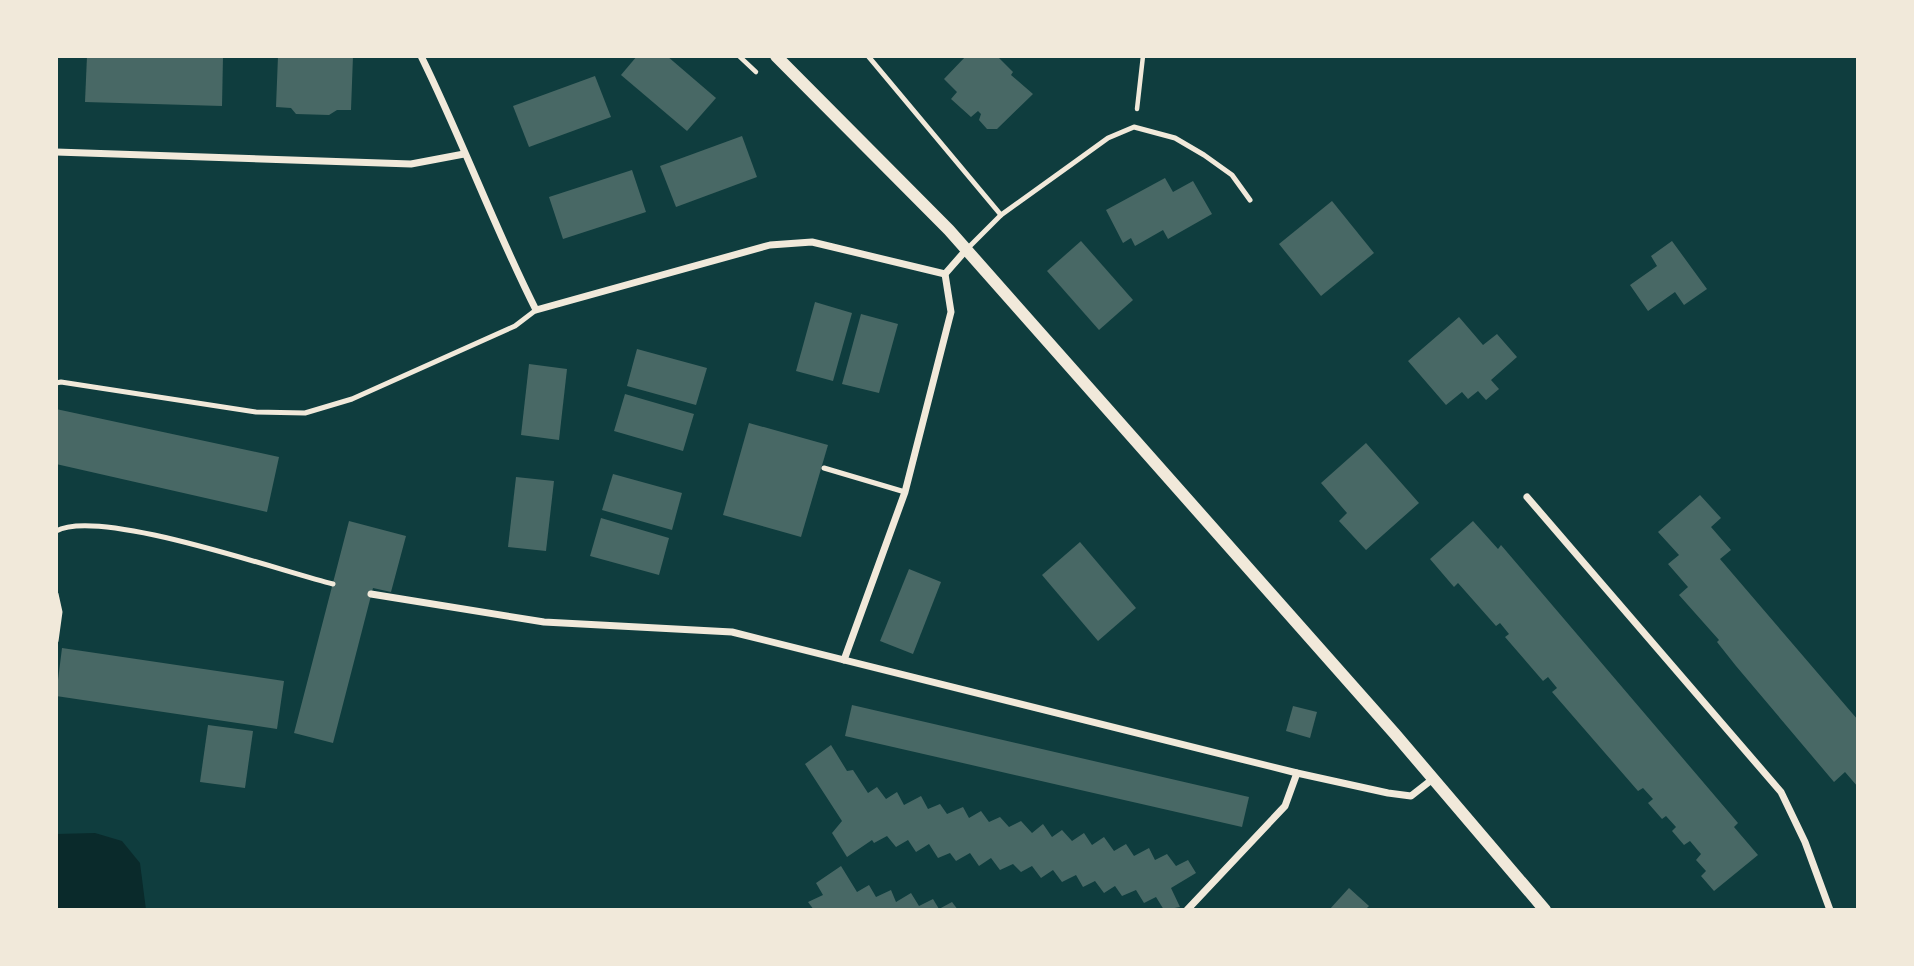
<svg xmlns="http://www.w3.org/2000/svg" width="1914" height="966" font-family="'DM Sans',sans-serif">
<rect width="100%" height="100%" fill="#0f3d3e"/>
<path fill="#0a2a2b" d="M 95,833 L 122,841 L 140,863 L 146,910 L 56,910 L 56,834 Z"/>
<g fill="#486865">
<path d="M 87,56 L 223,57 L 222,106 L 85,102 Z"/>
<path d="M 278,56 L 353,56 L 351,110 L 337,110 L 329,115 L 296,114 L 291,108 L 276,107 Z"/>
<path d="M 637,56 L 667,56 L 716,98 L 687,131 L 621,75 Z"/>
<path d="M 966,56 L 997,56 L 1013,72 L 1011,75 L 1033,94 L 997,129 L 987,129 L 979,120 L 981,114 L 978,111 L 971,117 L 951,99 L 957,92 L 944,79 Z"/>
<path d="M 595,76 L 611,117 L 529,147 L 513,106 Z"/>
<path d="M 742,136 L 757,177 L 676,207 L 660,166 Z"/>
<path d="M 632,170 L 646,212 L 563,239 L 549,197 Z"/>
<path d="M 1165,178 L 1173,192 L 1193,181 L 1212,214 L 1168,239 L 1163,230 L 1135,246 L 1131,238 L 1123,243 L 1106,210 Z"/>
<path d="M 1332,201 L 1374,253 L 1321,296 L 1279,244 Z"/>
<path d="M 1081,241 L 1133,300 L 1099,330 L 1047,271 Z"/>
<path d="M 1672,241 L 1707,289 L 1684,305 L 1675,292 L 1648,311 L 1630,285 L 1657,266 L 1651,256 Z"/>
<path d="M 815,302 L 852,313 L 833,381 L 796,371 Z"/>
<path d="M 861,314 L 898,324 L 879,393 L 842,384 Z"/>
<path d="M 1459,317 L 1483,345 L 1497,334 L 1517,357 L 1491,380 L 1499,389 L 1486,400 L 1478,391 L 1468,399 L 1462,392 L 1446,405 L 1408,361 Z"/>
<path d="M 637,349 L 707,368 L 696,405 L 627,386 Z"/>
<path d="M 529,364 L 567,369 L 559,440 L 521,435 Z"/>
<path d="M 625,394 L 694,414 L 683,451 L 614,431 Z"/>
<path d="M 56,409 L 279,457 L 267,512 L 56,464 Z"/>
<path d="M 749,423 L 828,445 L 801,537 L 723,515 Z"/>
<path d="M 1366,443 L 1419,503 L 1366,550 L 1339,521 L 1347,513 L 1321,483 Z"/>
<path d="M 613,474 L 682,493 L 672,530 L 602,510 Z"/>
<path d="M 516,477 L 554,481 L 546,551 L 508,547 Z"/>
<path d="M 1700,495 L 1721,518 L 1711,527 L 1731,550 L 1720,559 L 1858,720 L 1858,787 L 1845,772 L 1834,782 L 1736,666 L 1717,642 L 1719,640 L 1679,595 L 1688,587 L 1668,564 L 1679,555 L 1658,532 Z"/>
<path d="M 601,518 L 669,538 L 659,575 L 590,556 Z"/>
<path d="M 349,521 L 406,536 L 391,592 L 373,588 L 333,743 L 294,733 Z"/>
<path d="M 1473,521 L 1498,549 L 1501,545 L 1738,823 L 1734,827 L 1758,855 L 1714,891 L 1701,876 L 1706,871 L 1696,860 L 1701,854 L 1690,841 L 1684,845 L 1672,831 L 1676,827 L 1666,816 L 1662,819 L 1648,803 L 1653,799 L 1643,788 L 1638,791 L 1552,692 L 1557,688 L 1548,677 L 1543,681 L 1505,637 L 1509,634 L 1500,623 L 1496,626 L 1458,583 L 1454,587 L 1430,559 Z"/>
<path d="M 1080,542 L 1136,608 L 1098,641 L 1042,575 Z"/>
<path d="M 909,569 L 941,582 L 913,654 L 880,641 Z"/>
<path d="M 62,648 L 284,681 L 277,729 L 56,696 Z"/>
<path d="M 852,705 L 1249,797 L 1242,827 L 845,736 Z"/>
<path d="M 1293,706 L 1317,712 L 1310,738 L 1286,731 Z"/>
<path d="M 208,725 L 253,731 L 245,788 L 200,782 Z"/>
<path d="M 831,745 L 847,771 L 853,770 L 868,793 L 877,787 L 886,799 L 897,792 L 904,805 L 921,796 L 928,809 L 940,804 L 947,814 L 963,807 L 969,818 L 981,811 L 989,822 L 1000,817 L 1009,827 L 1021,821 L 1032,833 L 1043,824 L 1052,837 L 1062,830 L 1072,841 L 1084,833 L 1092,845 L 1104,837 L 1114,851 L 1126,844 L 1134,856 L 1149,848 L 1155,860 L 1167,854 L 1176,866 L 1188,860 L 1196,873 L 1171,888 L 1180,907 L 1164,910 L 1156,897 L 1144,903 L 1136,890 L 1122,896 L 1115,886 L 1104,893 L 1095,881 L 1083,887 L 1076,875 L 1062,882 L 1053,870 L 1041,878 L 1032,866 L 1021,872 L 1013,864 L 1000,870 L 991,858 L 979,866 L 970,853 L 956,861 L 950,853 L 938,858 L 929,844 L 916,852 L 908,840 L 896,847 L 887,836 L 874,843 L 872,840 L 847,857 L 832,833 L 842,821 L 805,764 Z"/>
<path d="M 841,866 L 857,892 L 869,885 L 876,897 L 891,890 L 896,902 L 911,893 L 919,906 L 933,899 L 939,909 L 952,902 L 958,910 L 814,910 L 808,902 L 823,895 L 816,883 Z"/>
<path d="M 1349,888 L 1369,906 L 1365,910 L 1329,910 Z"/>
</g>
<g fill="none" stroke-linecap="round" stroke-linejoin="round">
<g stroke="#f1e9da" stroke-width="4.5">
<path d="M 739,56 L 756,72"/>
<path d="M 1137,109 L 1143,56"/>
</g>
<g stroke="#f1e9da" stroke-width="5">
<path d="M 868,56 L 1001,215"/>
<path d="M 966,250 L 1001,215 L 1072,164 L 1108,138 L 1134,127 L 1175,138 L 1204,155 L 1232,175 L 1250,200"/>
<path d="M 56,383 L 61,382 L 256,412 L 305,413 L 352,399 L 515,326 L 536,310"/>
<path d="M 824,468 L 905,492"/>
<path d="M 56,531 C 99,507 280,571 333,584"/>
<path d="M 56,594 L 60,612 L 56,641"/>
</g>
<g stroke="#f1e9da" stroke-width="7">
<path d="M 421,56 C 462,139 494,227 536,310 L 770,245 L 812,242 L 945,274"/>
<path d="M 56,152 L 411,164 L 464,154"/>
<path d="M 945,274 L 966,250"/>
<path d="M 1527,497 L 1781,792 L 1805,842 L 1830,910"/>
<path d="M 371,594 L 544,622 L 732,632 L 1297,773 L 1388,793 L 1411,796 L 1434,778"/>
<path d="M 844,660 L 905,492 L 951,312 L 945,274"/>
<path d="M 1187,910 L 1285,806 L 1297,773"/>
</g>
<path stroke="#f1e9da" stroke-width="12" d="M 776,56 L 949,230 L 1395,734 L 1545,910"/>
</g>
<rect width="1914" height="966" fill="none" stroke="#f1e9da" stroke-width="116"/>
</svg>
